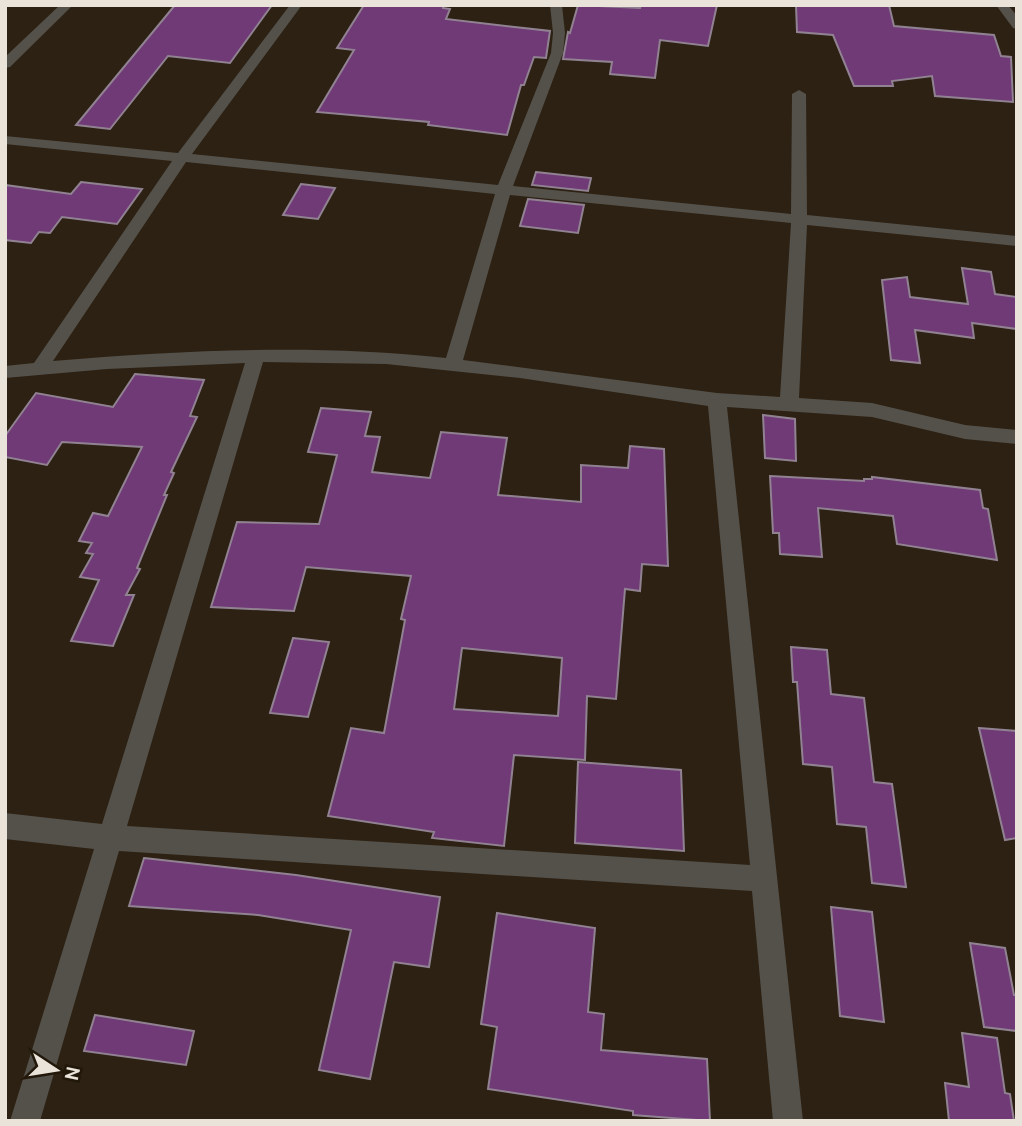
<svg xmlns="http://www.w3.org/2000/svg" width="1022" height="1126" font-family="Cabin,sans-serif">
<rect width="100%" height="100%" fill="#2c2113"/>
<g fill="#6f3a76" stroke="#918292" stroke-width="2" fill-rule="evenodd">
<path d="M 175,5 L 272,5 L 230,63 L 168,56 L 110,129 L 76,125 Z"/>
<path d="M 364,5 L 444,5 L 443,8 L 450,9 L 446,19 L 550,31 L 546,58 L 534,57 L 524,85 L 521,85 L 507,135 L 428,125 L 429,122 L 317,112 L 354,50 L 337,48 Z"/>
<path d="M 578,5 L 640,8 L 641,5 L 717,5 L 708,46 L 660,40 L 655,78 L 610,74 L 612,62 L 563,59 L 568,32 L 570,33 Z"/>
<path d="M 796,5 L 889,5 L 894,26 L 994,35 L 1001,56 L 1011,57 L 1013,102 L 935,96 L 932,76 L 892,81 L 893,86 L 854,86 L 833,35 L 797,32 Z"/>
<path d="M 536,172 L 591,178 L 588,191 L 532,185 Z"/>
<path d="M 81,182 L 142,189 L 117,224 L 62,217 L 50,233 L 39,232 L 31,243 L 5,240 L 5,185 L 71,194 Z"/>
<path d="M 301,184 L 335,188 L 318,219 L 283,215 Z"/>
<path d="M 528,199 L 584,205 L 578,233 L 520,226 Z"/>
<path d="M 962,268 L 991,272 L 995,294 L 1017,297 L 1017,329 L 972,323 L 974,338 L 915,330 L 920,363 L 891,360 L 882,280 L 907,277 L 910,297 L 968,304 Z"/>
<path d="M 135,374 L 204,380 L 190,416 L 197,417 L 171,472 L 174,473 L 164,495 L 167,495 L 137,568 L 140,569 L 126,595 L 134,595 L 113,646 L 71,641 L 99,580 L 80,577 L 93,554 L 86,553 L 92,543 L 79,541 L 93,513 L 108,516 L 142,447 L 62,442 L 47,465 L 5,457 L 5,436 L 36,393 L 113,407 Z"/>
<path d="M 321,408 L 371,412 L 365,436 L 380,437 L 372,472 L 430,478 L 441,432 L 507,438 L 498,495 L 581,502 L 581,465 L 628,468 L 630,446 L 664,449 L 668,566 L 642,564 L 640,591 L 625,589 L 616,699 L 587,696 L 585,760 L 514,755 L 504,846 L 432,838 L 434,832 L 328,816 L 351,728 L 384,733 L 405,620 L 401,619 L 411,576 L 306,567 L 294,611 L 211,607 L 237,522 L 319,524 L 337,455 L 308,452 ZM 462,648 L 562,658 L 558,716 L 454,709 Z"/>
<path d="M 763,415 L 795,419 L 796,461 L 765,458 Z"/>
<path d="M 770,476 L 864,481 L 864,479 L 872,479 L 872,477 L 980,490 L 983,508 L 988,509 L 997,560 L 897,544 L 893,516 L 818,508 L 822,557 L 780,554 L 779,533 L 773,533 Z"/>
<path d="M 293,638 L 329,642 L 308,717 L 270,713 Z"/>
<path d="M 791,647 L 827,650 L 831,694 L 864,698 L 874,782 L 892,784 L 906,887 L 872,883 L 866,827 L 837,824 L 832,767 L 803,764 L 797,682 L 793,682 Z"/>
<path d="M 979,728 L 1017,731 L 1017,838 L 1005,840 Z"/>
<path d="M 578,762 L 681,770 L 684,851 L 575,843 Z"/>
<path d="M 144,858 L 296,875 L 440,897 L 429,967 L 394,962 L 370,1079 L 319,1070 L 351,930 L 258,915 L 129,906 Z"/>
<path d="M 831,907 L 872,912 L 884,1022 L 840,1016 Z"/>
<path d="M 497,913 L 595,928 L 588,1012 L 604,1014 L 601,1050 L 707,1059 L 710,1121 L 633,1115 L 633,1111 L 488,1089 L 497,1027 L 481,1024 Z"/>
<path d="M 970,943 L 1005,948 L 1014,995 L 1017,995 L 1017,1031 L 984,1027 Z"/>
<path d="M 95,1015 L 194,1031 L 186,1065 L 84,1051 Z"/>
<path d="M 962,1033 L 997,1038 L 1005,1093 L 1010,1094 L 1014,1121 L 949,1121 L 945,1083 L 969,1087 Z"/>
</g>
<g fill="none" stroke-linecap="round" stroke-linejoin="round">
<g fill="#54514a" fill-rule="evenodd">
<path d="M 60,5 L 73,5 L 10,67 L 5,68 L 5,57 Z"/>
<path d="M 290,5 L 302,5 L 192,154 L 498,185 L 551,53 L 553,33 L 550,5 L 562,5 L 565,33 L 563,53 L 513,186 L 791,214 L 792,94 L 799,90 L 806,94 L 807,215 L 1017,236 L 1017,246 L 807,225 L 799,398 L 872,403 L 965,425 L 1017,430 L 1017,444 L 965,439 L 872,417 L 727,407 L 803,1121 L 773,1121 L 752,891 L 119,851 L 40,1121 L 10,1121 L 94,849 L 5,839 L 5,813 L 102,824 L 245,363 L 107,369 L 5,378 L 5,366 L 34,363 L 172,161 L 5,144 L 5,136 L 178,153 ZM 186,162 L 495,194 L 446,358 C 316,344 184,350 53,361 ZM 510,195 L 791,223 L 780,397 L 717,393 L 463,360 ZM 263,362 L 386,364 L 520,378 L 708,406 L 750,865 L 127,826 Z"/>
<path d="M 996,5 L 1008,5 L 1017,16 L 1017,29 L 1013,28 Z"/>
</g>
</g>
<rect width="1022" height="1126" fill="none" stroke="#eae3da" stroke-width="14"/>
<g transform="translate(56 1070) rotate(102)" stroke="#22180a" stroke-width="5" paint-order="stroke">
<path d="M0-5L12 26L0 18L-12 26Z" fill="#eae3da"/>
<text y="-10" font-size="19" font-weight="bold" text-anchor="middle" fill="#eae3da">N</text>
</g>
</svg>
